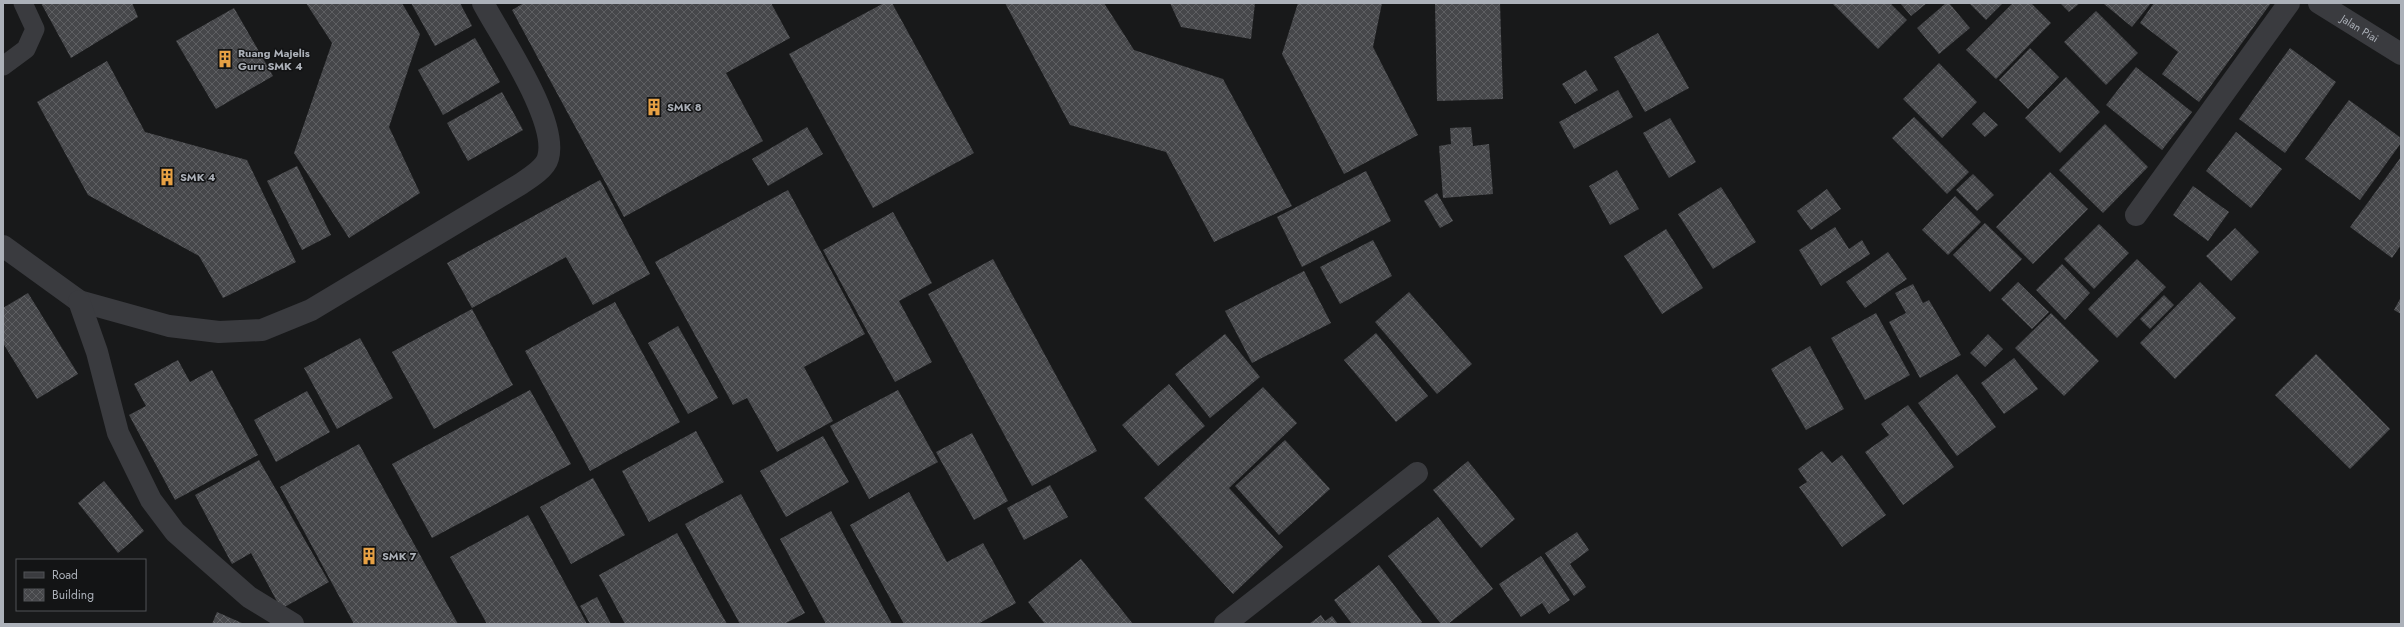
<svg xmlns="http://www.w3.org/2000/svg" width="2404" height="627" font-family="Jost,sans-serif">
<defs>
<pattern id="building-cross-hatch" width="8" height="8" patternUnits="userSpaceOnUse"><rect width="8" height="8" fill="#46474a"/><path d="M0 0l8 8M0 8l8-8" fill="none" stroke="#5e5f62"/></pattern>
</defs>
<rect width="100%" height="100%" fill="#18191a"/>
<g fill="url(#building-cross-hatch)">
<path d="M 41,3 L 132,3 L 138,17 L 71,58 Z"/>
<path d="M 306,3 L 402,3 L 420,34 L 389,127 L 420,193 L 349,238 L 294,153 L 332,43 Z"/>
<path d="M 411,3 L 460,3 L 472,26 L 435,46 Z"/>
<path d="M 524,3 L 771,3 L 790,38 L 726,73 L 763,141 L 624,217 L 512,10 Z"/>
<path d="M 884,3 L 892,3 L 974,153 L 873,208 L 789,54 Z"/>
<path d="M 1005,3 L 1104,3 L 1134,50 L 1223,79 L 1292,206 L 1214,242 L 1166,152 L 1070,125 Z"/>
<path d="M 1170,3 L 1255,3 L 1251,39 L 1181,27 Z"/>
<path d="M 1298,3 L 1382,3 L 1373,47 L 1418,135 L 1344,174 L 1282,54 Z"/>
<path d="M 1435,3 L 1500,3 L 1503,99 L 1437,101 Z"/>
<path d="M 1832,3 L 1890,3 L 1907,20 L 1878,49 Z"/>
<path d="M 1900,3 L 1927,3 L 1911,16 Z"/>
<path d="M 1946,3 L 1949,3 L 1970,28 L 1939,54 L 1917,28 Z"/>
<path d="M 1969,3 L 2003,3 L 1986,20 Z"/>
<path d="M 2013,3 L 2031,3 L 2051,23 L 1996,79 L 1966,50 Z"/>
<path d="M 2060,3 L 2080,3 L 2069,12 Z"/>
<path d="M 2105,3 L 2151,3 L 2132,27 L 2104,4 Z"/>
<path d="M 2154,3 L 2271,3 L 2199,102 L 2162,74 L 2178,52 L 2140,23 Z"/>
<path d="M 234,8 L 273,76 L 216,109 L 176,41 Z"/>
<path d="M 2096,11 L 2138,53 L 2106,85 L 2064,42 Z"/>
<path d="M 1658,33 L 1689,88 L 1645,112 L 1614,57 Z"/>
<path d="M 475,38 L 500,82 L 443,115 L 418,70 Z"/>
<path d="M 2030,48 L 2059,77 L 2028,109 L 1999,80 Z"/>
<path d="M 2290,48 L 2336,82 L 2285,153 L 2239,119 Z"/>
<path d="M 107,61 L 145,132 L 247,160 L 296,262 L 223,298 L 199,256 L 88,195 L 37,102 Z"/>
<path d="M 1939,63 L 1977,102 L 1942,138 L 1903,99 Z"/>
<path d="M 2136,67 L 2192,112 L 2162,150 L 2106,105 Z"/>
<path d="M 1586,70 L 1598,90 L 1575,104 L 1562,84 Z"/>
<path d="M 2066,77 L 2100,112 L 2060,153 L 2025,118 Z"/>
<path d="M 1618,90 L 1633,117 L 1574,149 L 1559,122 Z"/>
<path d="M 502,92 L 523,130 L 468,161 L 447,123 Z"/>
<path d="M 2349,100 L 2401,138 L 2401,143 L 2360,200 L 2305,159 Z"/>
<path d="M 1984,112 L 1998,125 L 1985,137 L 1972,124 Z"/>
<path d="M 1914,117 L 1969,172 L 1947,194 L 1892,138 Z"/>
<path d="M 1670,118 L 1696,162 L 1669,178 L 1643,133 Z"/>
<path d="M 2105,124 L 2148,167 L 2103,213 L 2059,170 Z"/>
<path d="M 807,127 L 823,154 L 768,186 L 752,159 Z"/>
<path d="M 1471,127 L 1473,146 L 1489,144 L 1493,194 L 1443,198 L 1439,146 L 1451,144 L 1450,128 Z"/>
<path d="M 2236,132 L 2282,169 L 2251,208 L 2206,171 Z"/>
<path d="M 2401,157 L 2401,245 L 2392,258 L 2350,227 Z"/>
<path d="M 297,166 L 331,235 L 302,250 L 267,181 Z"/>
<path d="M 1617,170 L 1639,209 L 1610,225 L 1589,186 Z"/>
<path d="M 1366,171 L 1391,221 L 1302,267 L 1277,217 Z"/>
<path d="M 2050,172 L 2088,209 L 2033,264 L 1996,227 Z"/>
<path d="M 1973,174 L 1994,195 L 1977,211 L 1956,190 Z"/>
<path d="M 600,180 L 650,274 L 593,305 L 566,257 L 472,308 L 447,263 Z"/>
<path d="M 2193,186 L 2229,212 L 2208,241 L 2173,215 Z"/>
<path d="M 1721,187 L 1756,242 L 1713,269 L 1678,214 Z"/>
<path d="M 1827,189 L 1841,209 L 1811,230 L 1797,211 Z"/>
<path d="M 788,190 L 865,334 L 804,367 L 833,421 L 777,452 L 747,398 L 733,405 L 655,262 Z"/>
<path d="M 1437,193 L 1453,221 L 1440,228 L 1424,201 Z"/>
<path d="M 1955,196 L 1981,222 L 1948,255 L 1922,230 Z"/>
<path d="M 893,212 L 932,283 L 899,301 L 932,362 L 895,382 L 823,250 Z"/>
<path d="M 1985,223 L 2022,259 L 1990,292 L 1953,255 Z"/>
<path d="M 2099,224 L 2129,253 L 2094,289 L 2064,259 Z"/>
<path d="M 1835,227 L 1849,249 L 1862,240 L 1870,254 L 1821,286 L 1799,250 Z"/>
<path d="M 2235,228 L 2259,252 L 2231,281 L 2206,256 Z"/>
<path d="M 1666,229 L 1703,288 L 1662,314 L 1624,256 Z"/>
<path d="M 1373,240 L 1392,276 L 1340,304 L 1320,267 Z"/>
<path d="M 1888,252 L 1907,279 L 1865,308 L 1846,282 Z"/>
<path d="M 993,259 L 1097,451 L 1032,486 L 928,294 Z"/>
<path d="M 2137,259 L 2166,287 L 2117,338 L 2088,309 Z"/>
<path d="M 2062,264 L 2090,293 L 2065,320 L 2036,290 Z"/>
<path d="M 1304,271 L 1331,323 L 1252,363 L 1225,311 Z"/>
<path d="M 2018,282 L 2049,312 L 2032,329 L 2001,299 Z"/>
<path d="M 2200,282 L 2236,318 L 2175,379 L 2140,343 Z"/>
<path d="M 1913,284 L 1923,303 L 1929,300 L 1961,355 L 1920,378 L 1889,322 L 1906,313 L 1895,293 Z"/>
<path d="M 1409,292 L 1472,364 L 1437,394 L 1375,322 Z"/>
<path d="M 28,293 L 78,374 L 37,399 L 3,343 L 3,308 Z"/>
<path d="M 2164,295 L 2174,305 L 2150,329 L 2140,319 Z"/>
<path d="M 2401,297 L 2401,314 L 2394,310 Z"/>
<path d="M 615,302 L 680,422 L 590,471 L 525,351 Z"/>
<path d="M 472,309 L 513,385 L 434,429 L 392,352 Z"/>
<path d="M 1876,313 L 1910,375 L 1865,400 L 1831,338 Z"/>
<path d="M 2051,313 L 2099,361 L 2064,396 L 2015,348 Z"/>
<path d="M 678,326 L 718,398 L 688,414 L 648,343 Z"/>
<path d="M 1376,333 L 1428,396 L 1396,422 L 1344,360 Z"/>
<path d="M 1225,334 L 1260,377 L 1210,418 L 1175,374 Z"/>
<path d="M 1988,334 L 2003,349 L 1985,367 L 1970,353 Z"/>
<path d="M 360,338 L 393,398 L 337,429 L 304,368 Z"/>
<path d="M 1810,346 L 1844,409 L 1806,430 L 1771,369 Z"/>
<path d="M 2316,354 L 2390,429 L 2350,469 L 2275,395 Z"/>
<path d="M 2014,358 L 2038,389 L 2004,414 L 1981,383 Z"/>
<path d="M 178,360 L 190,382 L 212,370 L 258,455 L 175,500 L 129,415 L 146,406 L 134,384 Z"/>
<path d="M 1957,374 L 1996,427 L 1957,456 L 1918,403 Z"/>
<path d="M 1169,384 L 1205,426 L 1158,466 L 1122,425 Z"/>
<path d="M 1263,387 L 1297,423 L 1229,488 L 1283,547 L 1233,594 L 1144,498 Z"/>
<path d="M 530,390 L 571,464 L 432,538 L 392,464 Z"/>
<path d="M 898,390 L 938,462 L 869,499 L 830,426 Z"/>
<path d="M 307,391 L 330,432 L 276,462 L 254,420 Z"/>
<path d="M 1908,405 L 1954,467 L 1903,505 L 1865,452 L 1889,435 L 1881,424 Z"/>
<path d="M 696,431 L 724,482 L 649,522 L 622,471 Z"/>
<path d="M 972,433 L 1008,501 L 974,520 L 936,452 Z"/>
<path d="M 823,436 L 849,482 L 786,517 L 760,471 Z"/>
<path d="M 1285,440 L 1330,489 L 1279,535 L 1235,486 Z"/>
<path d="M 359,444 L 458,624 L 354,624 L 280,487 Z"/>
<path d="M 1822,451 L 1832,463 L 1842,455 L 1886,515 L 1842,547 L 1799,487 L 1807,482 L 1798,469 Z"/>
<path d="M 259,460 L 329,582 L 281,609 L 251,553 L 232,564 L 195,495 Z"/>
<path d="M 1468,461 L 1515,519 L 1481,548 L 1433,490 Z"/>
<path d="M 593,478 L 625,535 L 571,564 L 540,507 Z"/>
<path d="M 104,481 L 144,531 L 118,553 L 78,503 Z"/>
<path d="M 1050,485 L 1068,517 L 1024,540 L 1007,508 Z"/>
<path d="M 909,492 L 947,562 L 983,543 L 1016,603 L 978,624 L 904,624 L 850,525 Z"/>
<path d="M 741,494 L 805,613 L 784,624 L 740,624 L 685,524 Z"/>
<path d="M 831,511 L 892,624 L 826,624 L 780,539 Z"/>
<path d="M 528,515 L 587,624 L 487,624 L 450,557 Z"/>
<path d="M 1438,517 L 1493,589 L 1448,624 L 1441,624 L 1388,556 Z"/>
<path d="M 1577,532 L 1589,550 L 1570,564 L 1586,587 L 1574,596 L 1545,553 Z"/>
<path d="M 677,533 L 727,624 L 625,624 L 599,575 Z"/>
<path d="M 1541,556 L 1570,600 L 1549,614 L 1542,603 L 1521,617 L 1499,584 Z"/>
<path d="M 1081,559 L 1133,624 L 1045,624 L 1028,602 Z"/>
<path d="M 1379,565 L 1422,622 L 1420,624 L 1352,624 L 1334,600 Z"/>
<path d="M 597,597 L 611,624 L 590,624 L 580,606 Z"/>
<path d="M 217,612 L 244,624 L 212,624 Z"/>
<path d="M 1321,615 L 1325,621 L 1332,616 L 1338,624 L 1309,624 Z"/>
</g>
<g fill="none" stroke-linecap="round" stroke-linejoin="round">
<path stroke="#3a3b3f" stroke-width="19" d="M 3,66 L 26,49 L 35,29 L 23,3"/>
<g stroke="#3a3b3f" stroke-width="22">
<path d="M 2136,215 L 2289,3"/>
<path d="M 3,246 L 79,301 L 169,326 L 219,332 L 262,330 L 311,310 L 519,185 C 528,179 545,169 548,158 C 559,121 501,37 483,3"/>
<path d="M 79,301 L 97,352 L 118,433 L 151,500 L 175,532 L 249,597 L 293,624"/>
<path d="M 1225,624 L 1417,473"/>
</g>
<path stroke="#3a3b3f" stroke-width="22" id="s1" d="M 2319,3 L 2401,54"/>
</g>
<defs>
<g id="building-bare" transform="scale(1.38)"><path d="M-4-6H4V6H1V3H-1V6H-4ZM-2.5-4.3h1.7v1.8h-1.7ZM.8-4.3h1.7v1.8H.8ZM-2.5-1h1.7V.8h-1.7ZM.8-1h1.7V.8H.8Z" fill="#e7a144" stroke="#131415" stroke-width="2.5" paint-order="stroke"/></g>
</defs>
<g fill-rule="evenodd">
<use href="#building-bare" x="225" y="59"/>
<use href="#building-bare" x="654" y="107"/>
<use href="#building-bare" x="167" y="177"/>
<use href="#building-bare" x="369" y="556"/>
</g>
<g text-anchor="middle" stroke-width="3" stroke-linejoin="round" paint-order="stroke">
<g font-size="11" fill="#acb1b9" stroke="#131415">
<text dy="4" stroke="none"><textPath href="#s1" startOffset="48">Jalan Piai</textPath></text>
</g>
<g font-size="11" font-weight="bold" fill="#acb1b9" stroke="#131415" text-anchor="start">
<text x="238" y="57">Ruang Majelis<tspan x="238" dy="13">Guru SMK 4</tspan></text>
<text x="667" y="111">SMK 8</text>
<text x="180" y="181">SMK 4</text>
<text x="382" y="560">SMK 7</text>
</g>
</g>
<rect width="2404" height="627" fill="none" stroke="#acb1b9" stroke-width="8"/>
<rect x="16" y="559" width="130" height="52" fill="#131415" stroke="#505357"/>
<rect x="24" y="572" width="20" height="6" fill="#3a3b3f" stroke="#505357"/>
<text x="52" y="579" font-size="12" fill="#acb1b9">Road</text>
<rect x="24" y="589" width="20" height="12" fill="url(#building-cross-hatch)" stroke="#505357"/>
<text x="52" y="599" font-size="12" fill="#acb1b9">Building</text>
</svg>
